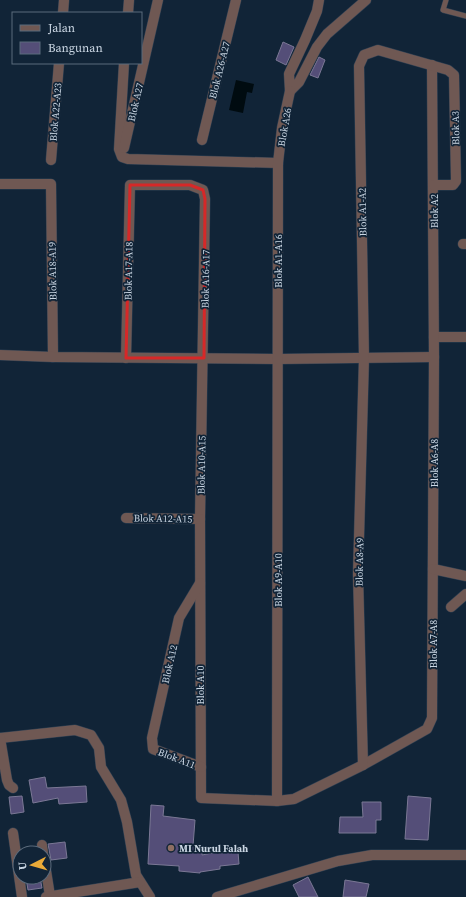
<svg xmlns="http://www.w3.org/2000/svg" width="466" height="897" font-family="'Source Serif 4',serif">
<rect width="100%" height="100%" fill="#112437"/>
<path fill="#000b10" d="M 236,80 L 254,84 L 252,93 L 247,92 L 243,113 L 229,110 Z"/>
<g fill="#544e78" stroke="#7b7895">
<path d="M 283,42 L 294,47 L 286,65 L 276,60 Z"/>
<path d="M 319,57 L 325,60 L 318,78 L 310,75 Z"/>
<path d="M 45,777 L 47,788 L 86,786 L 87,802 L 59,804 L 58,798 L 33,803 L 29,780 Z"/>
<path d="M 22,796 L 24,812 L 11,814 L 9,797 Z"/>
<path d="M 408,796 L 431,798 L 428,840 L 405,839 Z"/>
<path d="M 362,802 L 381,802 L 381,820 L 376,820 L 376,833 L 339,833 L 340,817 L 363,817 Z"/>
<path d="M 151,805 L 164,806 L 163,816 L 195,820 L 193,846 L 203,847 L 202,855 L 217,852 L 218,853 L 238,852 L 239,864 L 220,866 L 220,869 L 200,872 L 200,873 L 179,871 L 179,866 L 148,864 Z"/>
<path d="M 65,842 L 67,858 L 51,860 L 48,844 Z"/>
<path d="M 31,877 L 40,877 L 42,888 L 28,890 L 26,878 Z"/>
<path d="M 308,877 L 318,897 L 299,897 L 293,885 Z"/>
<path d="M 345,880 L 369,884 L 366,897 L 343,897 Z"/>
</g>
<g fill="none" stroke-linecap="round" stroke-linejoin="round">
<g stroke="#2f4053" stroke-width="6">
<path id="service" d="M 446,0 L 443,10 L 466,16"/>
</g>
<g stroke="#2f4053" stroke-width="11">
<g id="minor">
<path d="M 319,0 L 317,11 L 305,40 L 289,74 L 290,91 L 299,82 L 317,47 L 327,34 L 366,0"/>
<path d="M 63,13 L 64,0"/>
<path d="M 128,13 L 129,0"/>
<path d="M 124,63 L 119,149 L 122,157 L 128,159 L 278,163"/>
<path d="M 202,140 L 236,0"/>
<path d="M 124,148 L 158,0"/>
<path d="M 51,160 L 59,63"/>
<path d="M 0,184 L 51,184 L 53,357"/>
<path d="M 463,244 L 466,244"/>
<path d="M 434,337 L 466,337"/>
<path d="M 0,355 L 53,357 L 278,359 L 434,357"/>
<path d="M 126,358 L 130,185 L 190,185 L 203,190 L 205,199 L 200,519 L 201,798 L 277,801 L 294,799 L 363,765 L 427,729 L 432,718 L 434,357 L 432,65"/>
<path d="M 126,518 L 200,519"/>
<path d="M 433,569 L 466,576"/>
<path d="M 200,583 L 179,618 L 152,738 L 153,749 L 201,767"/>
<path d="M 451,607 L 466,594"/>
<path d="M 0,738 L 75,730 L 91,735 L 99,748 L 101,767 L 121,800 L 127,822 L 136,875 L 150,897"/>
<path d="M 0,738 L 7,780 L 9,785 L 13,788"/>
<path d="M 363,765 L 358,574 L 364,358 L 359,66 L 364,55 L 378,50 L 448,70 L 454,75 L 456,181 L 453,185 L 434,185"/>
<path d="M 277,801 L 278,163 L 282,128 L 290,91"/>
<path d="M 13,833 L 22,897"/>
<path d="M 42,845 L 43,853"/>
<path d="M 44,858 L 50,896"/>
<path d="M 46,897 L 140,882"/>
<path d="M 217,897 L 338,861 L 372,855 L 466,855"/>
</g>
</g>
<use href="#service" stroke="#6f5853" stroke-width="5"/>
<use href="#minor" stroke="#6f5853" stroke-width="10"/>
</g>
<path fill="none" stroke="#d62828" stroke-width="3" stroke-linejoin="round" d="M 130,185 L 190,185 L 203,190 L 205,199 L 204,358 L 126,358 Z"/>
<circle fill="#8d6e63" stroke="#112437" stroke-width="1.5" cx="171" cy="848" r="4"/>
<g text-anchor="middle" stroke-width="3.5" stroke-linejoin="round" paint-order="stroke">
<g font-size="10" fill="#cad6e3" stroke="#112437">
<text transform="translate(219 70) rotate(-76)" y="4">Blok A26-A27</text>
<text transform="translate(135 102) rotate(-77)" y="4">Blok A27</text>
<text transform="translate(55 112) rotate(-85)" y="4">Blok A22-A23</text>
<text transform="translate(284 127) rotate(-80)" y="4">Blok A26</text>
<text transform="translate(455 128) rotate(-91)" y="4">Blok A3</text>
<text transform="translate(434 211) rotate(-90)" y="4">Blok A2</text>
<text transform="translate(362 212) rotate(-91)" y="4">Blok A1-A2</text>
<text transform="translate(278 261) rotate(-90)" y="4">Blok A1-A16</text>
<text transform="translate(52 271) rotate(-91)" y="4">Blok A18-A19</text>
<text transform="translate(128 271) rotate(-89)" y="4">Blok A17-A18</text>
<text transform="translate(205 279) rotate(-89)" y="4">Blok A16-A17</text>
<text transform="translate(434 463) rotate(-90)" y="4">Blok A6-A8</text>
<text transform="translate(201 465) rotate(-89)" y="4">Blok A10-A15</text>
<text transform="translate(163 518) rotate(1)" y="4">Blok A12-A15</text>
<text transform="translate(359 562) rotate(-89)" y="4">Blok A8-A9</text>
<text transform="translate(278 580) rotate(-90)" y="4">Blok A9-A10</text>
<text transform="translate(433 644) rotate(-90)" y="4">Blok A7-A8</text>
<text transform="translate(169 664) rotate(-77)" y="4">Blok A12</text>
<text transform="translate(200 685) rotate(-90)" y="4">Blok A10</text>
<text transform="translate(177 758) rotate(21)" y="4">Blok A11</text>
</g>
<g font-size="10" font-weight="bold" fill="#cad6e3" stroke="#112437" text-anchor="start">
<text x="179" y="852">MI Nurul Falah</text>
</g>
</g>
<rect x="12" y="12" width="130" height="52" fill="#112437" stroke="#5b6b7c"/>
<rect x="20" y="25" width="20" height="6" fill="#6f5853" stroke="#5b6b7c"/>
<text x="48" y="32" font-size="12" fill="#cad6e3">Jalan</text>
<rect x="20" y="42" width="20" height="12" fill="#544e78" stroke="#5b6b7c"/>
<text x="48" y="52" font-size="12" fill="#cad6e3">Bangunan</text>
<g transform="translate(32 865) rotate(264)"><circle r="19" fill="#112437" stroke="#5b6b7c"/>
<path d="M0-3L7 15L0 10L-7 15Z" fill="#e9aa38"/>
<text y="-6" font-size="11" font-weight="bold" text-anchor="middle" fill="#cad6e3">U</text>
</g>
</svg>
